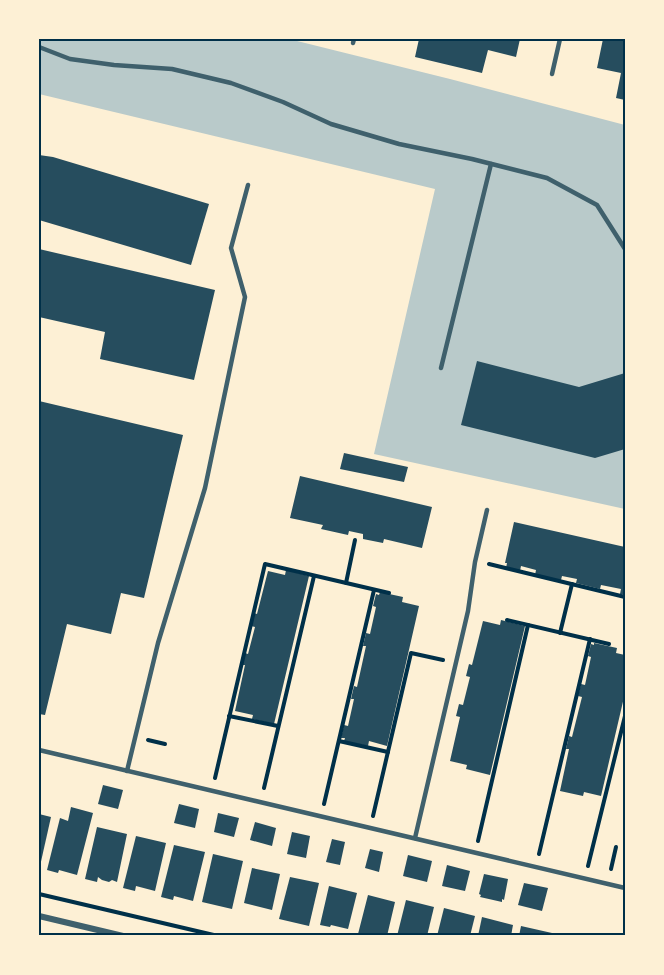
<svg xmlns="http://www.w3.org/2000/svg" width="664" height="975" font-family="'Asap Condensed',sans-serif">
<rect width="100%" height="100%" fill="#fdf0d5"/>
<path fill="#b9caca" d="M 39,39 L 289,39 L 450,79 L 625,125 L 625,509 L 374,454 L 435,189 L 39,94 Z"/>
<g fill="#264d5e">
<path d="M 419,39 L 520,39 L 516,57 L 488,50 L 482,73 L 415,57 Z"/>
<path d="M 603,39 L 625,39 L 625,100 L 616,98 L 621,73 L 597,68 Z"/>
<path d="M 39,155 L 53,157 L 209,204 L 191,265 L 39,220 Z"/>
<path d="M 39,249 L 215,290 L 194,380 L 100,359 L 105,332 L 39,317 Z"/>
<path d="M 477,361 L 579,387 L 625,373 L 625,449 L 595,458 L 461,425 Z"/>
<path d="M 39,401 L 183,435 L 144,598 L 121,593 L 111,634 L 67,624 L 45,715 L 39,714 Z"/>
<path d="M 344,453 L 408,467 L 404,482 L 340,469 Z"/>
<path d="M 300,476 L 432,507 L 422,548 L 384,539 L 383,543 L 363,539 L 363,534 L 349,531 L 348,535 L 321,529 L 323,525 L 290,518 Z"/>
<path d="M 514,522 L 625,547 L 625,595 L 620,594 L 621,589 L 601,585 L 600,589 L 576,583 L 577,579 L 562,576 L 561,580 L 535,575 L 536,570 L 521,566 L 520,571 L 506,568 L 507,563 L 505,563 Z"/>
<path d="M 286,570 L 309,576 L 274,724 L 252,719 L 253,715 L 235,711 L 245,665 L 242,665 L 245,653 L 248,654 L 255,627 L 251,626 L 254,613 L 257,614 L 268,571 L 285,575 Z"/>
<path d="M 380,592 L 403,597 L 402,602 L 419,606 L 387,746 L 369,741 L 368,746 L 344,741 L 345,738 L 341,738 L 344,725 L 348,726 L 354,699 L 351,699 L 354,686 L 357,687 L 366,646 L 363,646 L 366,633 L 370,634 L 376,607 L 373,606 L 376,594 L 379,595 Z"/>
<path d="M 501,620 L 525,626 L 490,775 L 466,769 L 467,765 L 450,761 L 460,717 L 456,716 L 459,704 L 463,705 L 470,677 L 466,676 L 469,664 L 472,665 L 483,621 L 500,625 Z"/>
<path d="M 594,643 L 617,648 L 616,653 L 625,655 L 625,693 L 601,796 L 584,792 L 583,796 L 560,791 L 569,749 L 566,749 L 569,736 L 572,737 L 582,697 L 578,696 L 581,684 L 585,685 L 591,657 L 588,656 L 591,644 L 594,645 Z"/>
<path d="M 103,785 L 123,790 L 118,809 L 98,804 Z"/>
<path d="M 179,804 L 199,809 L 195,828 L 174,823 Z"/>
<path d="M 71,807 L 93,813 L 77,875 L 59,870 L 58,873 L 47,870 L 60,818 L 68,821 Z"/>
<path d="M 218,813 L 239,818 L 234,837 L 214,832 Z"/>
<path d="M 39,814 L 51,817 L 40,866 L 39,866 Z"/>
<path d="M 255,822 L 276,828 L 272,846 L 250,840 Z"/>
<path d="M 97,827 L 127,834 L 117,882 L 112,880 L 109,882 L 102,880 L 98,877 L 97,882 L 85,879 Z"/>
<path d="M 292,832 L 310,836 L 306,858 L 287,854 Z"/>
<path d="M 136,836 L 166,843 L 155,891 L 136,886 L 135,891 L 123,888 Z"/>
<path d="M 332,839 L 345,842 L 340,865 L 326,862 Z"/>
<path d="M 174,845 L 205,852 L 193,901 L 174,896 L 173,900 L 161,897 Z"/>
<path d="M 370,849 L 383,852 L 379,872 L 365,868 Z"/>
<path d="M 213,854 L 243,861 L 232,909 L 202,902 Z"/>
<path d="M 408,855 L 432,861 L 427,882 L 403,876 Z"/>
<path d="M 447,865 L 470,871 L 465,891 L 442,886 Z"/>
<path d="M 252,868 L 280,874 L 272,910 L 244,903 Z"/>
<path d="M 484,874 L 508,879 L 504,900 L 502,899 L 502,902 L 480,897 L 481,895 L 479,894 Z"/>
<path d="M 290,877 L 319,883 L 309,926 L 279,919 Z"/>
<path d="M 524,883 L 548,888 L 542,911 L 518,905 Z"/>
<path d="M 329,886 L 357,893 L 348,929 L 331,925 L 330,927 L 320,925 Z"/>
<path d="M 368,895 L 395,902 L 387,936 L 370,934 L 369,936 L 368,936 L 358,934 Z"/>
<path d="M 406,900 L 434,907 L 427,936 L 397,936 Z"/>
<path d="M 444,908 L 475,916 L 470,936 L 437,936 Z"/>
<path d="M 482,917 L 513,925 L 511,936 L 478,936 Z"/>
<path d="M 521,926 L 552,933 L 551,936 L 519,936 Z"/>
</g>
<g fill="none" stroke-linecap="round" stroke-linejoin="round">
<g stroke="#003049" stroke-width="4">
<path d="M 489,564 L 625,597"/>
<path d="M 346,583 L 355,540"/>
<path d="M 507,620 L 609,644"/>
<path d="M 560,633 L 572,584"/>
<path d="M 229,716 L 278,726"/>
<path d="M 148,740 L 165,744"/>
<path d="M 339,741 L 388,752"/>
<path d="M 215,778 L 265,564 L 389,593"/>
<path d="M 264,788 L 314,576"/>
<path d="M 324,804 L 374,590"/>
<path d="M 373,816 L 411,653 L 443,660"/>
<path d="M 478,841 L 528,625"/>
<path d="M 539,854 L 590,639"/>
<path d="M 588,866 L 625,716"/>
<path d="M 611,869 L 616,847"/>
<path d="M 39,894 L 218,936"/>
<path d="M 39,935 L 43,936"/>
</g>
<g stroke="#3f606c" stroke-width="4.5">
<path d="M 353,43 L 354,39"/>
<path d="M 39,47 L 70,59 L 114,65 L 172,69 L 231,83 L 283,102 L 331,124 L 399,144 L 472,159 L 547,178 L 597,205 L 625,249"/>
<path d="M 552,74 L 560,39"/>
<path d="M 441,368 L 491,164"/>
<path d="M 39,750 L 625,888"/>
<path d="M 127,771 L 158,643 L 205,488 L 245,297 L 231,248 L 248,185"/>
<path d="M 415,838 L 468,611 L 475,562 L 487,510"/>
</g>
<path stroke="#3f606c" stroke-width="6" d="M 39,916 L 123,936"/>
</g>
<rect width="664" height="975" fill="none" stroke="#fdf0d5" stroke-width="81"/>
<rect x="40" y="40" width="584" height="894" fill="none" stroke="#003049" stroke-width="2"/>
</svg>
